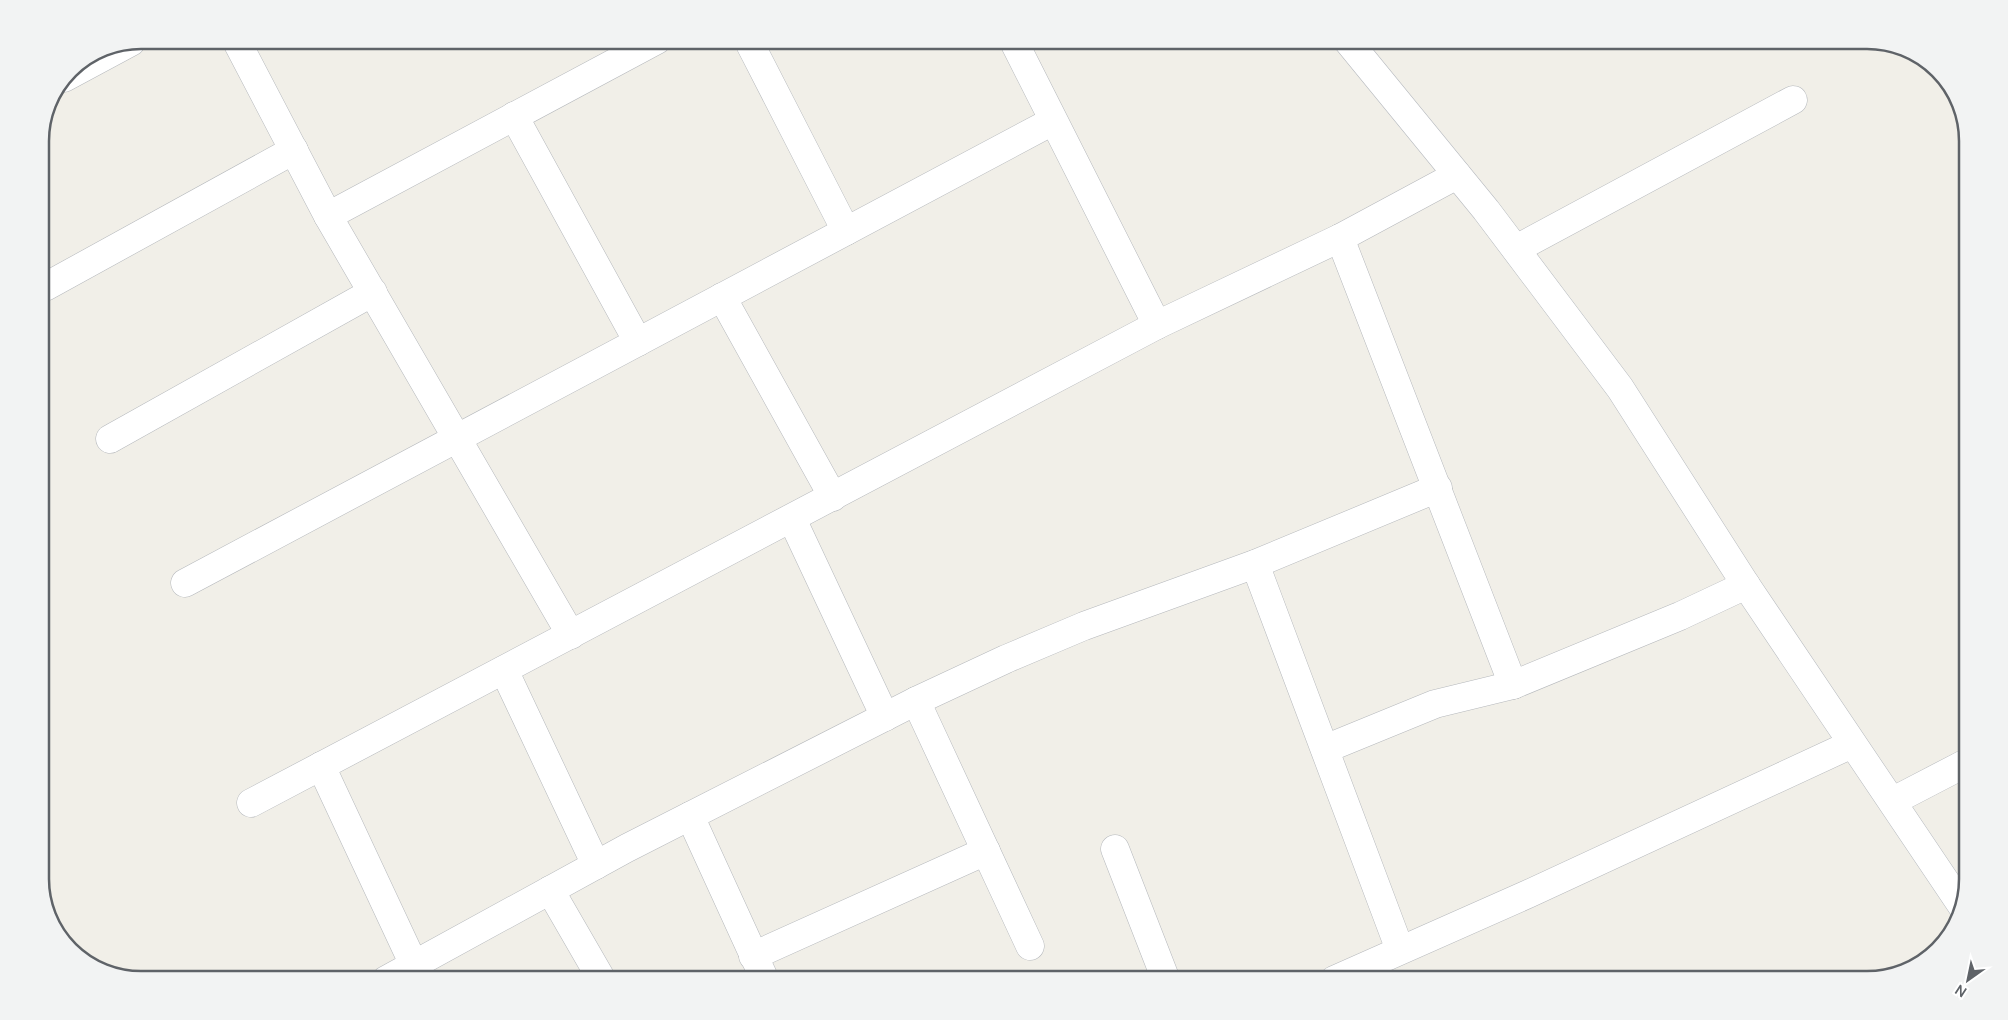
<svg xmlns="http://www.w3.org/2000/svg" width="2008" height="1020" font-family="Manrope,sans-serif">
<rect width="100%" height="100%" fill="#f1efe8"/>
<g fill="none" stroke-linecap="round" stroke-linejoin="round">
<g stroke="#b5b8bc" stroke-width="29">
<g id="street">
<path d="M 236,40 L 328,216 L 571,635"/>
<path d="M 748,40 L 846,231"/>
<path d="M 1013,40 L 1157,325"/>
<path d="M 64,78 L 131,42"/>
<path d="M 514,116 L 638,342"/>
<path d="M 328,216 L 657,40"/>
<path d="M 1340,238 L 1513,685"/>
<path d="M 1516,249 L 1793,100"/>
<path d="M 45,287 L 294,150"/>
<path d="M 722,297 L 833,497"/>
<path d="M 110,439 L 373,292"/>
<path d="M 792,519 L 885,717"/>
<path d="M 1255,564 L 1400,950"/>
<path d="M 185,583 L 1053,121"/>
<path d="M 504,670 L 596,865"/>
<path d="M 916,701 L 1030,946"/>
<path d="M 1325,749 L 1435,704 L 1513,685 L 1680,616 L 1746,585"/>
<path d="M 321,766 L 421,980"/>
<path d="M 1893,801 L 1968,762"/>
<path d="M 251,803 L 1157,325 L 1340,238 L 1457,175"/>
<path d="M 690,816 L 765,980"/>
<path d="M 1115,849 L 1166,980"/>
<path d="M 550,890 L 602,980"/>
<path d="M 753,956 L 986,851"/>
<path d="M 386,980 L 627,848 L 916,701 L 1006,659 L 1084,626 L 1255,564 L 1438,488"/>
<path d="M 1334,980 L 1528,894 L 1852,744"/>
</g>
</g>
<g stroke="#b6babf" stroke-width="29">
<path id="secondary" d="M 1347,40 L 1486,210 L 1620,388 L 1746,585 L 1962,906"/>
</g>
<use href="#street" stroke="#fff" stroke-width="28"/>
<use href="#secondary" stroke="#fff" stroke-width="28"/>
</g>
<path d="M0 0H2008V1020H0ZM141 49H1867A92 92 0 0 1 1959 141V879A92 92 0 0 1 1867 971H141A92 92 0 0 1 49 879V141A92 92 0 0 1 141 49Z" fill="#f2f3f3" fill-rule="evenodd"/>
<path fill="none" stroke="#5f6368" stroke-width="2.5" d="M141 49H1867A92 92 0 0 1 1959 141V879A92 92 0 0 1 1867 971H141A92 92 0 0 1 49 879V141A92 92 0 0 1 141 49Z"/>
<g transform="translate(1968 980) rotate(213)" stroke="#ffffff" stroke-width="4" paint-order="stroke">
<path d="M0-4L9 19L0 12L-9 19Z" fill="#5f6368"/>
<text y="-8" font-size="14" font-weight="bold" text-anchor="middle" fill="#5f6368">N</text>
</g>
</svg>
